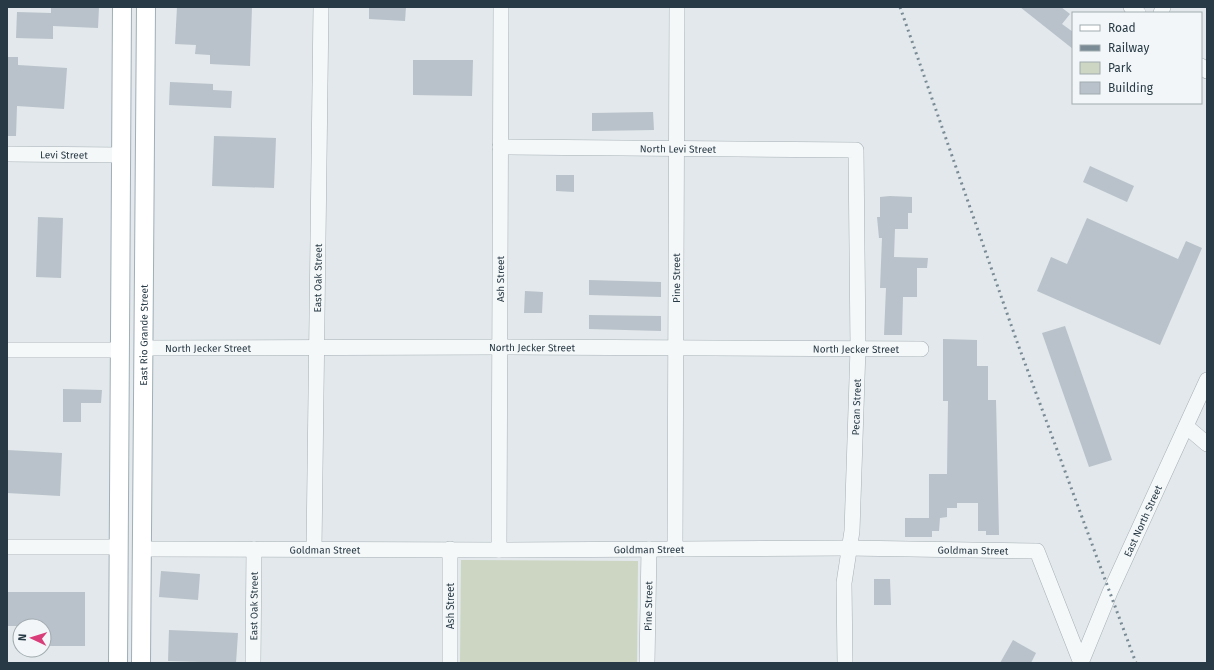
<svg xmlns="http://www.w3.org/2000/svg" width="1214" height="670" font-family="'Fira Sans',sans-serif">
<rect width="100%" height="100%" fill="#e2e8eb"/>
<path fill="#ccd6c2" d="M 461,560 L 638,561 L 637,663 L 460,663 Z"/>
<g fill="#b9c2ca">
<path d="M 51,7 L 99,7 L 98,28 L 53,26 L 53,39 L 16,38 L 17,12 L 51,13 Z"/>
<path d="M 177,7 L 252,7 L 250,66 L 210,64 L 210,55 L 195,54 L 196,45 L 175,44 Z"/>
<path d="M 369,7 L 406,7 L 405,21 L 369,19 Z"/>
<path d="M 1020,7 L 1061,7 L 1070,14 L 1062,24 L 1073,32 L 1073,49 Z"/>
<path d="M 7,57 L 18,57 L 18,65 L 67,68 L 64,109 L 17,106 L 16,136 L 7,136 Z"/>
<path d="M 413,60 L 473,60 L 472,96 L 413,95 Z"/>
<path d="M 170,82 L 213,84 L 213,90 L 232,91 L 231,108 L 169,105 Z"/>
<path d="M 653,112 L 654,130 L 592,131 L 592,113 Z"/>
<path d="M 214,136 L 276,138 L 274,188 L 212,186 Z"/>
<path d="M 1090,166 L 1134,186 L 1127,202 L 1083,182 Z"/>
<path d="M 556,175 L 574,175 L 574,192 L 556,191 Z"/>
<path d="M 890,196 L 912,197 L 912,213 L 908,213 L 908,229 L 895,229 L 894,257 L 928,258 L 927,268 L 917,268 L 917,297 L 903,297 L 902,335 L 884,335 L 886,288 L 880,288 L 882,238 L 879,238 L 877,217 L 880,217 L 880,197 Z"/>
<path d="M 38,217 L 63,218 L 61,278 L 36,277 Z"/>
<path d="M 1087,218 L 1178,259 L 1186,241 L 1202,248 L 1160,345 L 1037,291 L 1051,257 L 1067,264 Z"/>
<path d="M 589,280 L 661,282 L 661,297 L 589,295 Z"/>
<path d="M 525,291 L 543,292 L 542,313 L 524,313 Z"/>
<path d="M 589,315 L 661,316 L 661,331 L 589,329 Z"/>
<path d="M 1065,326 L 1112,460 L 1089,467 L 1042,333 Z"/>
<path d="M 943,339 L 977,340 L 977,366 L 988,366 L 988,400 L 996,400 L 999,535 L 986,535 L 986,531 L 978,531 L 978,503 L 957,503 L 957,508 L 947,508 L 947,517 L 940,518 L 939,531 L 932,531 L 932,537 L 905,537 L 905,518 L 929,518 L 929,474 L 947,474 L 948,401 L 943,401 Z"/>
<path d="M 63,389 L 102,390 L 101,403 L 81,403 L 81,422 L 63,422 Z"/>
<path d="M 7,450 L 62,453 L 60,496 L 7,493 Z"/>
<path d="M 161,571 L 200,574 L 198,600 L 159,597 Z"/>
<path d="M 874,579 L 890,579 L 891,605 L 874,605 Z"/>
<path d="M 7,592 L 85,592 L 85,646 L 44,646 L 44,626 L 7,626 Z"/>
<path d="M 169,630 L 238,633 L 236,663 L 168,661 Z"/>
<path d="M 1013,640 L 1036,653 L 1031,663 L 1000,663 Z"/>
</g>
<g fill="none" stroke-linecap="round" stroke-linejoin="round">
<g stroke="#a6b0b6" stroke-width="16">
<g id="minor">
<path d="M 1131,7 L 1138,13"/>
<path d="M 1161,13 L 1163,7"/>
<path d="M 1201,66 L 1207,71"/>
<path id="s1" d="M 500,147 L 856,150 L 858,348 L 852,531 L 844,583 L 845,663"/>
<path id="s2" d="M 7,154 L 121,155"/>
<path id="s3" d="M 143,348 L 499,347 L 921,349"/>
<path d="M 7,350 L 119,350"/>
<path d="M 1187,427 L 1207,444"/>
<path d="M 7,547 L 118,547"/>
<path id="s4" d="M 141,549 L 499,550 L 848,548 L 1037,551 L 1081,663"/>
<path id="s5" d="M 314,549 L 321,7"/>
<path id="s6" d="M 675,549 L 677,7"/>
<path id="s7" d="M 499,550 L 501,7"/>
<path id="s8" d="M 253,663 L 254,549"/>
<path d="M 450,663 L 450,549"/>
<path id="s9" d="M 647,663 L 649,549"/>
<path id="s10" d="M 1081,663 L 1110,592 L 1207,380"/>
</g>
</g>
<g stroke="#a0afb8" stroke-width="20">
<g id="major">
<path d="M 118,663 L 122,7"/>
<path id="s11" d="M 141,663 L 146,7"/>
</g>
</g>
<use href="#minor" stroke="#f5f8f9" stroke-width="15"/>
<use href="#major" stroke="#fff" stroke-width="18"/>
<path stroke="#7a8b96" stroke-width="3" stroke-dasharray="2 4" stroke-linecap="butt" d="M 900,7 L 1016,339 L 1136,663"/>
</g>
<g text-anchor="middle" stroke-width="3.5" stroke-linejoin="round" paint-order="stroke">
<g font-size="10" fill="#283a45" stroke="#f2f6f8">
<text dy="4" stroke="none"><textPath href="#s1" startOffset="178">North Levi Street</textPath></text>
<text dy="4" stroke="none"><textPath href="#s2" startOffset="57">Levi Street</textPath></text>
<text dy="4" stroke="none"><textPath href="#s5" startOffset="271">East Oak Street</textPath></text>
<text dy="4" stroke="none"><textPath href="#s6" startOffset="271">Pine Street</textPath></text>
<text dy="4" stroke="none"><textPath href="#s7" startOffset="271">Ash Street</textPath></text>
<text dy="4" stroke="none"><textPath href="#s11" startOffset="328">East Rio Grande Street</textPath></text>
<text dy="4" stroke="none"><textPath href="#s3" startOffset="65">North Jecker Street</textPath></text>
<text dy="4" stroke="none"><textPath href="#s3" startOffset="389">North Jecker Street</textPath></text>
<text dy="4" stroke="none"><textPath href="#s3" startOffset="713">North Jecker Street</textPath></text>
<text transform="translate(856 407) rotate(-88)" y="4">Pecan Street</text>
<text dy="4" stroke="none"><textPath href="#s10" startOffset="155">East North Street</textPath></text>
<text dy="4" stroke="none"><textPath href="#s4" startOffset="184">Goldman Street</textPath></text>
<text dy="4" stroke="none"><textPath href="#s4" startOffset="508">Goldman Street</textPath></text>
<text dy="4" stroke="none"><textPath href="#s4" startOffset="832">Goldman Street</textPath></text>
<text dy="4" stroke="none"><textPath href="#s8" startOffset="57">East Oak Street</textPath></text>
<text transform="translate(450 606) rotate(-90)" y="4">Ash Street</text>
<text dy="4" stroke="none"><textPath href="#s9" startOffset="57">Pine Street</textPath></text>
</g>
</g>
<rect width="1214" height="670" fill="none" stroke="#283a45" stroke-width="16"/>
<rect x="1072" y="12" width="130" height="92" fill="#f2f6f8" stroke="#a1abb0"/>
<rect x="1080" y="25" width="20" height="6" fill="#ffffff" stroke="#a1abb0"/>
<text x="1108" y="32" font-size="12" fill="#283a45">Road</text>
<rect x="1080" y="45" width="20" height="6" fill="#7a8b96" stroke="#a1abb0"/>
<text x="1108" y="52" font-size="12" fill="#283a45">Railway</text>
<rect x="1080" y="62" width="20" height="12" fill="#ccd6c2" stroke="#a1abb0"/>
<text x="1108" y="72" font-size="12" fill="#283a45">Park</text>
<rect x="1080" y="82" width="20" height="12" fill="#b9c2ca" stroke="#a1abb0"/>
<text x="1108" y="92" font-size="12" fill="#283a45">Building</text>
<g transform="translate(32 638) rotate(274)"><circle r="19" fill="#f2f6f8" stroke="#a1abb0"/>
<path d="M0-3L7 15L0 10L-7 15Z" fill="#d93e7a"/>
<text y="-6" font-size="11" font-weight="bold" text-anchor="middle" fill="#283a45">N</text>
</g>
</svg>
